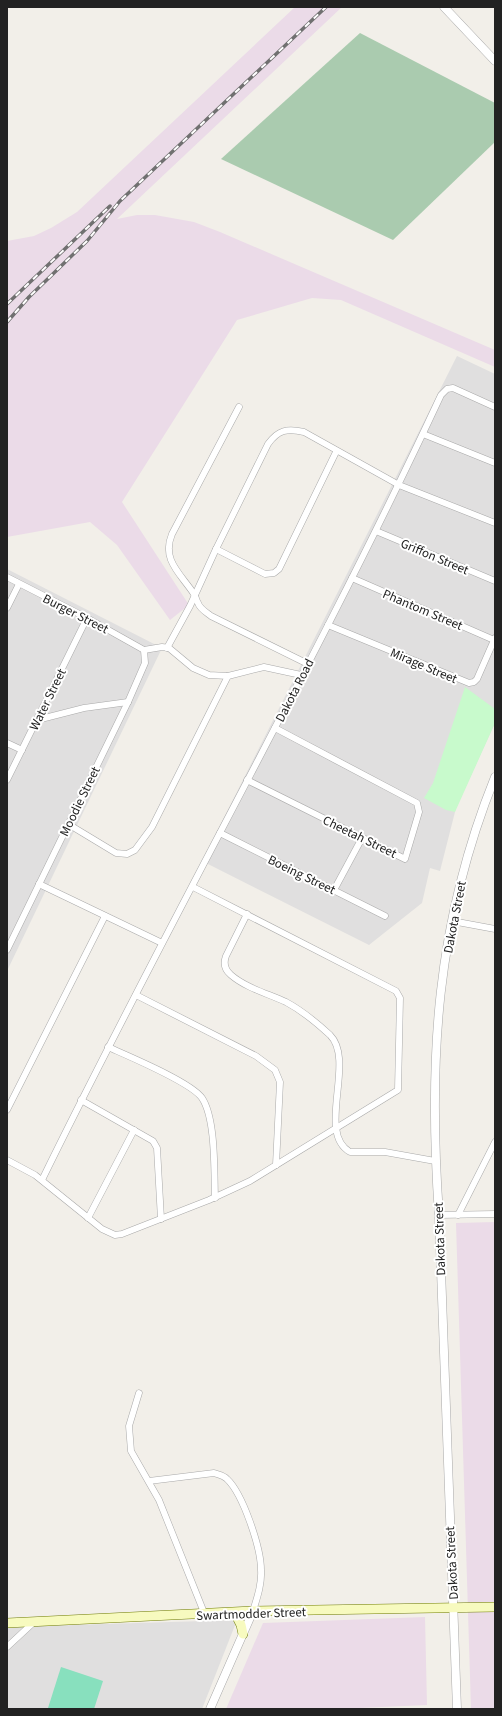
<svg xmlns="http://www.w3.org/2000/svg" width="502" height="1716" font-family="'Source Sans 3',sans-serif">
<rect width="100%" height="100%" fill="#f2efe9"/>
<g fill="#e0dfdf">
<path d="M 457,356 L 495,374 L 495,723 L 456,808 L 440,871 L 430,868 L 422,903 L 369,945 L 202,861 Z"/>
<path d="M 7,569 L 162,648 L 7,971 Z"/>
<path d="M 237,1620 L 202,1709 L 7,1709 L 7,1627 Z"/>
</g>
<g fill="#ebdbe8">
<path d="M 295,7 L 342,7 L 117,219 L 137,215 L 155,215 L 194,222 L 220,232 L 495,350 L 495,367 L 341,300 L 312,298 L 237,320 L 122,502 L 189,605 L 170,620 L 117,545 L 90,522 L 7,537 L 7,241 L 34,236 L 51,228 L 77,212 Z"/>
<path d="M 495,1222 L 495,1709 L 471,1709 L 456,1223 Z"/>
<path d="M 425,1617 L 427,1705 L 337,1709 L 226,1709 L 263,1623 Z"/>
</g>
<path fill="#aacbaf" d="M 360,33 L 495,103 L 495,142 L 393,240 L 221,159 Z"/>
<path fill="#c8facc" d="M 465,687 L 495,709 L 495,723 L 455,812 L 446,810 L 424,798 L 433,783 Z"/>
<path fill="#88e0be" d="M 61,1667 L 103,1681 L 94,1709 L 48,1708 Z"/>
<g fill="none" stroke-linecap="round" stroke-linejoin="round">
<g stroke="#a9a9a9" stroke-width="7">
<g id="minor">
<path d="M 239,407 L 172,534 C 161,560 181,574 194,594 C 196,597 196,600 198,603 C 200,609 206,612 211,616 L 308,664"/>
<path d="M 423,434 L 495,463"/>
<path d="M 376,531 L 495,581"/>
<path d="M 216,549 L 265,574 L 274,573 L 279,569 L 336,452"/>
<path d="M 7,577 L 87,618 L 144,650"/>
<path d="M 352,578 L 494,640"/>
<path d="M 7,608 L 19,584"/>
<path d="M 328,625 L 469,683 L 474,682 L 477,679 L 495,638"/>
<path d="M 167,648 L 190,606 L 216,549 L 268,444 C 278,430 287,428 304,432 L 399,485 L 495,523"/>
<path d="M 144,650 L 162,647 L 169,648 L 193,668 L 209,675 L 228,676 L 264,667 L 301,675"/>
<path d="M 37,720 L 84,708 L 128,702"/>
<path d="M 7,743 L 22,750"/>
<path d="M 7,780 L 87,618"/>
<path d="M 247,780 L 405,859 L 419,812 L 417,803 L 275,728"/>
<path d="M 68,824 L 116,853 L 127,854 L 135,850 L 152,827 L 228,676"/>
<path d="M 220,833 L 385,916"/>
<path d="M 39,884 L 162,943"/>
<path d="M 334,890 L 362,838"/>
<path d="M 247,914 L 226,956 C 223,964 225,970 231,975 C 246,988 269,994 286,1002 C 301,1010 317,1023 330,1035 C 356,1061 316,1133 350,1152 L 385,1152 L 435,1161"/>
<path d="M 452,921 L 495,929"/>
<path d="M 7,950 L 128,702 L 145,663 L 144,650"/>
<path d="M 136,995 L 256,1056 L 275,1070 L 280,1082 L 276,1165"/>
<path d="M 108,1047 C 128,1056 191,1082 202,1098 C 216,1119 214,1172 215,1198"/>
<path d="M 81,1100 L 153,1141 L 157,1148 L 161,1219"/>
<path d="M 7,1110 L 105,916"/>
<path d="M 7,1160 L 35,1175 L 102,1229 L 115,1235 L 122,1234 L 209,1200 L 250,1181 L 398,1090 L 400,998 L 396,991 L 193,887"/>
<path d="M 42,1180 C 171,916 317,661 441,395 L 447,389 L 453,388 L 495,407"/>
<path d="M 439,1215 L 495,1214"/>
<path d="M 458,1215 L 495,1142"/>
<path d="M 88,1218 L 134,1130"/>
<path d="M 139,1393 L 129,1426 L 131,1451 L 159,1500 L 205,1615"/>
<path d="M 149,1481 L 214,1473 C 219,1475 223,1475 227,1479 C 243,1494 261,1548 261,1570 C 262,1584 257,1598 253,1611"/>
<path d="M 7,1647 L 34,1622"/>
</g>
</g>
<g stroke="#a9a9a9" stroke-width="9">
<g id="tertiary">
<path d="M 444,7 L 495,61"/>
<path d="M 210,1709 L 253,1611"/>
<path d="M 457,1709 L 439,1215 C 428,1060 436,923 495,777"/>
</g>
</g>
<g stroke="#707d05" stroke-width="10">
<g id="secondary">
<path d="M 235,1613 L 241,1625 L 243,1634"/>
<path d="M 7,1623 L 253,1611 L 495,1607"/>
</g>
</g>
<use href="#minor" stroke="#fff" stroke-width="6"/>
<use href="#tertiary" stroke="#fff" stroke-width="8"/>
<use href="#secondary" stroke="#f7fabf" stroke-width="9"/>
<g stroke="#707070" stroke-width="3.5">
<g id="rail">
<path d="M 7,304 L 110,206"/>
<path d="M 7,322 L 29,297 L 87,241 L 120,201 L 326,7"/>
</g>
</g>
<use href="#rail" stroke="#fff" stroke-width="2" stroke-dasharray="6" stroke-linecap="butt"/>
</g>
<g text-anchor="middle" stroke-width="4" stroke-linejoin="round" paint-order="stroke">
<g font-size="13" fill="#222" stroke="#fff">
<text transform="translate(435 556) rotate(23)" y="5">Griffon Street</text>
<text transform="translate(423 609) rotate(23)" y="5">Phantom Street</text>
<text transform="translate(76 613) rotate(27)" y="5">Burger Street</text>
<text transform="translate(424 665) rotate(23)" y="5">Mirage Street</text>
<text transform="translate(294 690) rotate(-63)" y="5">Dakota Road</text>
<text transform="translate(47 699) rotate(-64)" y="5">Water Street</text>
<text transform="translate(79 801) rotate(-64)" y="5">Moodie Street</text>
<text transform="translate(360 836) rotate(26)" y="5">Cheetah Street</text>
<text transform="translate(302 874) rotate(26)" y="5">Boeing Street</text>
<text transform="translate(454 917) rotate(-79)" y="5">Dakota Street</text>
<text transform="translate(439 1239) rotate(-92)" y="5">Dakota Street</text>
<text transform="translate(451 1563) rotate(-93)" y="5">Dakota Street</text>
<text transform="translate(251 1613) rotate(-2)" y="5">Swartmodder Street</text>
</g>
</g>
<rect width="502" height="1716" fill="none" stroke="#222222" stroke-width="16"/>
</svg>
